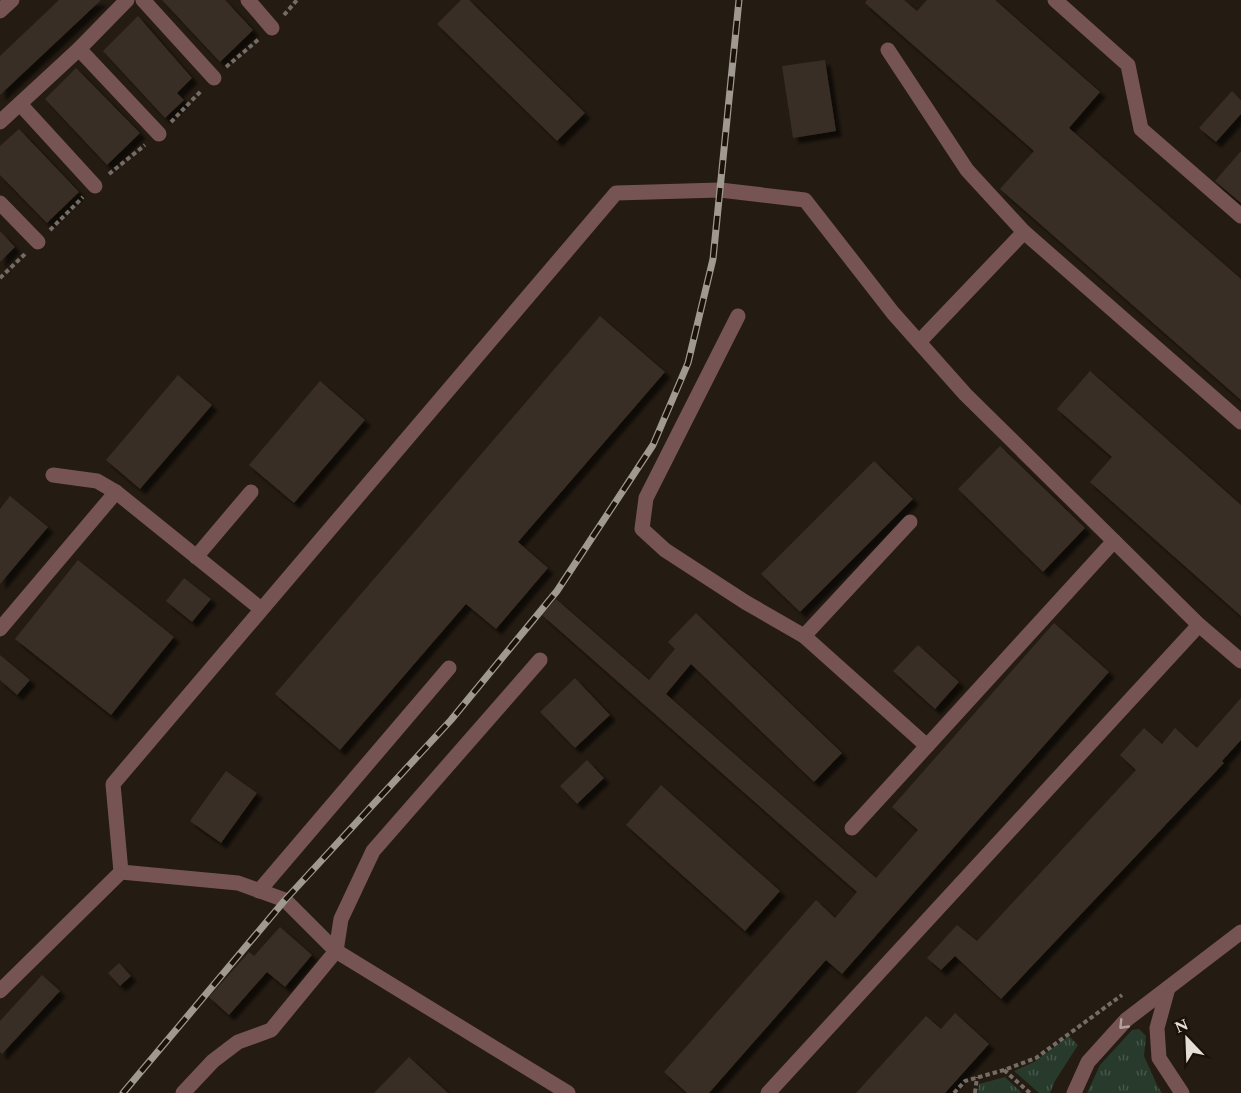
<svg xmlns="http://www.w3.org/2000/svg" width="1241" height="1093" font-family="Spectral,serif">
<defs>
<pattern id="grass-tufts" width="24" height="20" patternUnits="userSpaceOnUse" patternTransform="scale(1.5)"><rect width="24" height="20" fill="#273a2c"/><path d="M3 7l-1-3M5 7V3M7 7l1-3M15 17l-1-3M17 17v-4M19 17l1-3" fill="none" stroke="#46564a"/></pattern>
<filter id="shadow"><feDropShadow dx="5.5" dy="5.5" stdDeviation="1.5" flood-color="#0009"/></filter>
</defs>
<rect width="100%" height="100%" fill="#241b12"/>
<g fill="url(#grass-tufts)">
<path d="M 1139,1029 L 1146,1036 L 1144,1056 L 1158,1087 L 1162,1093 L 1087,1093 L 1100,1065 L 1132,1030 Z"/>
<path d="M 1069,1036 L 1078,1045 L 1055,1081 L 1050,1093 L 1039,1093 L 1014,1071 L 1034,1062 Z"/>
<path d="M 1005,1077 L 1022,1093 L 978,1093 L 979,1084 Z"/>
</g>
<g fill="#382f25" filter="url(#shadow)">
<path d="M 59,0 L 101,0 L 0,95 L 0,56 Z"/>
<path d="M 162,0 L 225,0 L 253,30 L 220,62 Z"/>
<path d="M 461,0 L 469,0 L 585,113 L 557,141 L 437,24 Z"/>
<path d="M 867,0 L 904,0 L 917,11 L 927,0 L 995,0 L 1100,92 L 1069,128 L 1241,279 L 1241,400 L 1000,189 L 1034,151 L 865,3 Z"/>
<path d="M 138,16 L 192,78 L 177,93 L 184,100 L 165,118 L 103,51 Z"/>
<path d="M 825,60 L 836,131 L 793,138 L 782,66 Z"/>
<path d="M 76,68 L 140,133 L 107,165 L 45,99 Z"/>
<path d="M 1232,91 L 1241,100 L 1241,114 L 1216,142 L 1199,128 Z"/>
<path d="M 19,129 L 79,192 L 47,223 L 0,175 L 0,146 Z"/>
<path d="M 1241,151 L 1241,203 L 1215,181 Z"/>
<path d="M 0,231 L 15,247 L 0,262 Z"/>
<path d="M 600,316 L 665,372 L 518,542 L 548,568 L 496,629 L 466,604 L 340,750 L 275,694 Z"/>
<path d="M 1090,371 L 1241,505 L 1241,616 L 1090,482 L 1112,457 L 1057,409 Z"/>
<path d="M 178,375 L 212,405 L 140,489 L 106,460 Z"/>
<path d="M 320,381 L 365,420 L 294,503 L 249,465 Z"/>
<path d="M 1000,446 L 1085,528 L 1043,572 L 958,489 Z"/>
<path d="M 874,461 L 913,499 L 800,612 L 761,574 Z"/>
<path d="M 10,496 L 48,527 L 0,584 L 0,509 Z"/>
<path d="M 78,560 L 174,637 L 111,715 L 15,639 Z"/>
<path d="M 184,578 L 211,599 L 192,622 L 166,601 Z"/>
<path d="M 556,599 L 649,680 L 675,649 L 668,642 L 696,613 L 842,753 L 814,782 L 691,664 L 666,694 L 876,878 L 918,830 L 892,807 L 1054,623 L 1109,672 L 842,974 L 826,960 L 709,1093 L 687,1093 L 664,1072 L 816,900 L 835,918 L 857,892 L 542,615 Z"/>
<path d="M 918,645 L 959,682 L 935,709 L 893,671 Z"/>
<path d="M 0,655 L 30,680 L 17,695 L 0,680 Z"/>
<path d="M 575,678 L 610,715 L 575,748 L 540,712 Z"/>
<path d="M 1241,698 L 1241,740 L 1222,761 L 1224,763 L 1001,999 L 955,956 L 941,970 L 927,958 L 957,925 L 977,941 L 1136,770 L 1120,755 L 1144,728 L 1162,744 L 1175,728 L 1197,748 Z"/>
<path d="M 587,760 L 604,778 L 577,804 L 560,786 Z"/>
<path d="M 226,771 L 257,793 L 221,843 L 190,821 Z"/>
<path d="M 661,785 L 780,891 L 745,931 L 626,825 Z"/>
<path d="M 280,927 L 312,955 L 285,987 L 267,972 L 229,1015 L 209,997 L 249,952 L 254,956 Z"/>
<path d="M 119,963 L 131,976 L 120,986 L 108,973 Z"/>
<path d="M 42,975 L 60,991 L 2,1054 L 0,1052 L 0,1021 Z"/>
<path d="M 955,1013 L 989,1044 L 945,1093 L 856,1093 L 926,1016 L 941,1029 Z"/>
<path d="M 409,1057 L 448,1093 L 374,1093 Z"/>
</g>
<g fill="none" stroke-linecap="round" stroke-linejoin="round">
<g stroke="#746c65" stroke-width="4" stroke-dasharray="4.5 3" stroke-linecap="butt">
<path d="M 284,15 L 297,0"/>
<path d="M 226,67 L 259,39"/>
<path d="M 171,122 L 201,91"/>
<path d="M 109,174 L 145,145"/>
<path d="M 50,230 L 83,197"/>
<path d="M 0,278 L 25,254"/>
<path d="M 1004,1070 L 1030,1093"/>
<path d="M 954,1093 L 965,1081 L 1004,1070 L 1036,1058 L 1122,995"/>
<path d="M 975,1093 L 977,1077"/>
</g>
<g stroke="#765453" stroke-width="15">
<path d="M 143,0 L 214,78"/>
<path d="M 248,0 L 272,28"/>
<path d="M 1055,0 L 1128,65 L 1141,129 L 1241,216"/>
<path d="M 0,11 L 12,0"/>
<path d="M 79,49 L 159,134"/>
<path d="M 888,50 L 967,170 L 1024,232"/>
<path d="M 20,104 L 95,186"/>
<path d="M 0,122 L 79,49 L 127,0"/>
<path d="M 0,203 L 38,242"/>
<path d="M 738,316 L 646,498 L 642,529 L 665,550 L 745,602 L 804,636 L 927,746 L 1114,541"/>
<path d="M 919,342 L 1024,232 L 1241,422"/>
<path d="M 53,475 L 97,481 L 116,492 L 261,609"/>
<path d="M 196,557 L 251,492"/>
<path d="M 1199,625 L 1241,661"/>
<path d="M 0,629 L 116,492"/>
<path d="M 804,636 L 910,522"/>
<path d="M 852,828 L 927,746"/>
<path d="M 121,872 L 238,883 L 285,900 L 336,951 L 568,1093"/>
<path d="M 259,891 L 449,668"/>
<path d="M 1168,988 L 1157,1028 L 1159,1058 L 1182,1093"/>
<path d="M 0,991 L 121,872 L 113,784 L 616,193 L 720,190 L 805,200 L 893,313 L 965,394 L 1199,625 L 768,1093"/>
<path d="M 183,1093 L 213,1061 L 238,1042 L 271,1030 L 336,951 L 341,919 L 373,851 L 540,660"/>
<path d="M 1074,1093 L 1088,1062 L 1126,1020 L 1241,932"/>
</g>
<g stroke="#a09992" stroke-width="7">
<path id="rail" d="M 123,1093 L 285,900 L 451,720 L 557,591 L 653,445 L 688,363 L 713,259 L 739,0"/>
</g>
<use href="#rail" stroke="#1a1209" stroke-width="4.5" stroke-dasharray="14" stroke-linecap="butt"/>
</g>
<defs><path id="oneway-chevron" d="M-2-3.5L2.5 0L-2 3.5" fill="none" stroke-width="1.6" stroke-linecap="round" stroke-linejoin="round" transform="scale(1.5)"/></defs>
<use stroke="#b3a09d" href="#oneway-chevron" transform="translate(1123 1025) rotate(134)"/>
<g transform="translate(1187 1039) rotate(337)" stroke="#1a1209" stroke-width="4.5" paint-order="stroke">
<path d="M0-4.5L10 22L0 15L-10 22Z" fill="#e5dfd9"/>
<text y="-9" font-size="16" font-weight="bold" text-anchor="middle" fill="#e5dfd9">N</text>
</g>
</svg>
